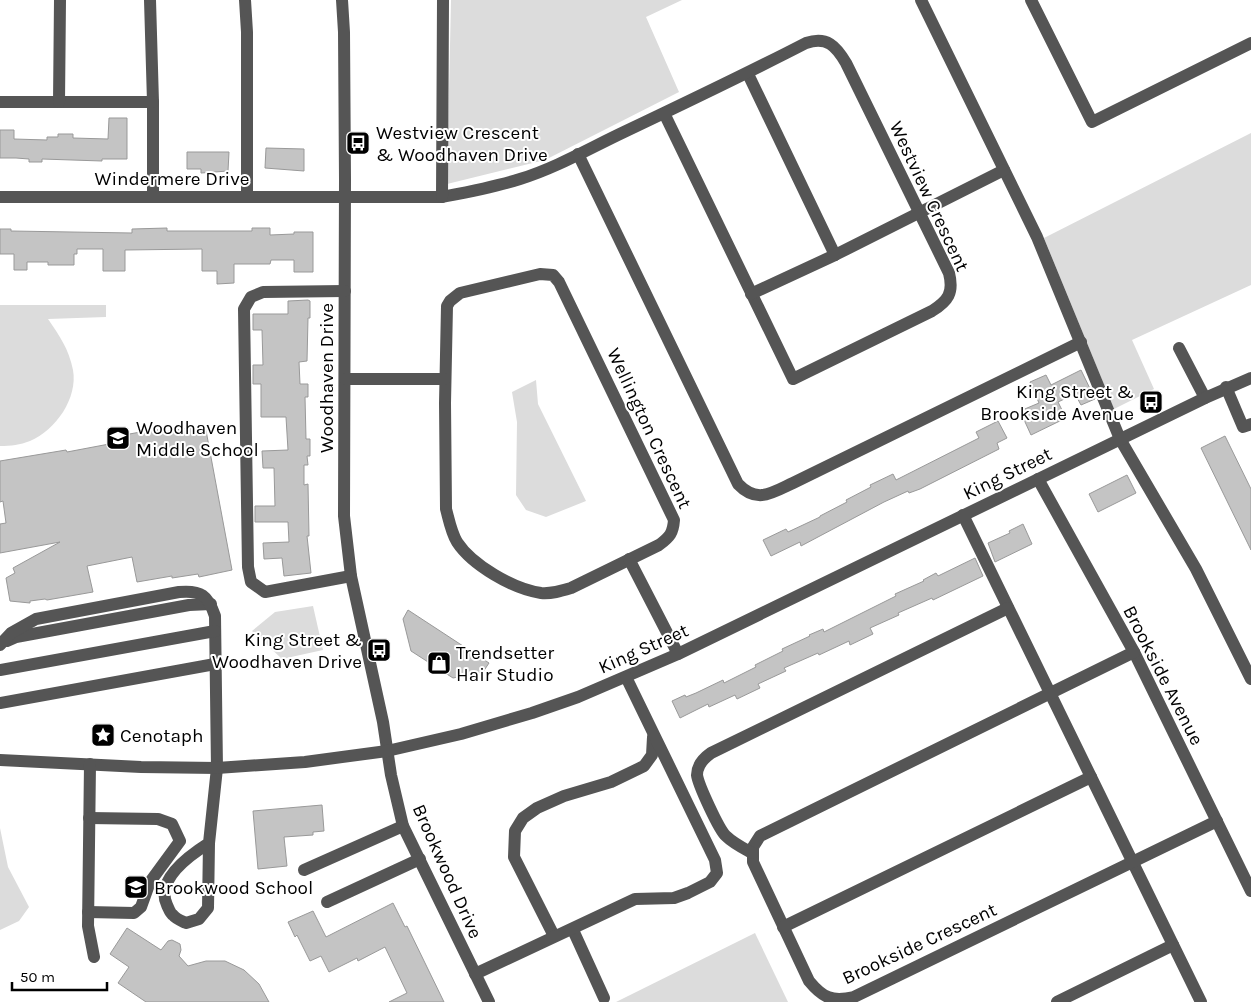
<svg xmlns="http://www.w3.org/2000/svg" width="1251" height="1002" font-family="Karla,sans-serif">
<rect width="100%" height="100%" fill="#fff"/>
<g fill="#dcdcdc">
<path d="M 451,0 L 682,0 L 646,17 L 679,92 L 545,160 L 447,184 Z"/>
<path d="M 1251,133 L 1251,285 L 1132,340 L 1154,389 L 1114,409 L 1044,238 Z"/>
<path d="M 0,305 L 106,305 L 106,317 L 48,319 C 59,335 69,349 73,370 C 78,398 56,430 30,441 C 20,445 11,446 0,446 Z"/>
<path d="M 536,380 L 538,404 L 586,501 L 546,517 L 526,510 L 516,495 L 517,422 L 512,392 Z"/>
<path d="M 313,606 L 323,650 L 282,659 L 252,631 L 275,612 Z"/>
<path d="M 0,828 L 8,867 L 29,907 L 19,921 L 0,930 Z"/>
<path d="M 755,933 L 788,1002 L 616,1002 Z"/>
</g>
<g fill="#c4c4c4" stroke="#999">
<path d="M 109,118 L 127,118 L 127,159 L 102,159 L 102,161 L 42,159 L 42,162 L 29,162 L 29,159 L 16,158 L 0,158 L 0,130 L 14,130 L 14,139 L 47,140 L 47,137 L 58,137 L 58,134 L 73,134 L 73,138 L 108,139 Z"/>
<path d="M 266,148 L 304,149 L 304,171 L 265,168 Z"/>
<path d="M 187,152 L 229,152 L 228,171 L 201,173 L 201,169 L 187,169 Z"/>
<path d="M 167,228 L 167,231 L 252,231 L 252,228 L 270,228 L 270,235 L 294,234 L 294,232 L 313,232 L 313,272 L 294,272 L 294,260 L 271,260 L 270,264 L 234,264 L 234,283 L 217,284 L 217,271 L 202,271 L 202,249 L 125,250 L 125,271 L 103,271 L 103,249 L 77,249 L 77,254 L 74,254 L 74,265 L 48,265 L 48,262 L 27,262 L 27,270 L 14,270 L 14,254 L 0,254 L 0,229 L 11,229 L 11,231 L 132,233 L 132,229 Z"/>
<path d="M 308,300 L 310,301 L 310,318 L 308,318 L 307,361 L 299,362 L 300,384 L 308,384 L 308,397 L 305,397 L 306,439 L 310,439 L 310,456 L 307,456 L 308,465 L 304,465 L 304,485 L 308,484 L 309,536 L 307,536 L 311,573 L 284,576 L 282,558 L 264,559 L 263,543 L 289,542 L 288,522 L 255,522 L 255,506 L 275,506 L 274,468 L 263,468 L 262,451 L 288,450 L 286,417 L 261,417 L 261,384 L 253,384 L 253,365 L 263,365 L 262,330 L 253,330 L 253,314 L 288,314 L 288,301 Z"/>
<path d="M 1081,370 L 1095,399 L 1081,405 L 1075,394 L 1058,402 L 1066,418 L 1031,435 L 1020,411 L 1039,403 L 1030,382 L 1046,375 L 1051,385 Z"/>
<path d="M 998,421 L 1007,438 L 997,443 L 999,449 L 920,489 L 909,493 L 908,491 L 884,502 L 801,546 L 800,542 L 771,556 L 763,540 L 786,529 L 788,532 L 820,517 L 820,516 L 847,502 L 846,500 L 871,487 L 870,485 L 893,474 L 896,480 L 979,438 L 976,432 Z"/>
<path d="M 205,425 L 232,570 L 199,577 L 198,574 L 172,578 L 172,576 L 137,582 L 132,557 L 87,566 L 93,592 L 47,600 L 45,599 L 30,601 L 30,603 L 10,601 L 6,578 L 15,573 L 13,568 L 60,542 L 0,553 L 0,524 L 6,523 L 3,501 L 0,502 L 0,461 L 66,450 L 67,452 L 125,441 L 124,435 L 157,429 L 158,433 Z"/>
<path d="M 1225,436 L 1251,489 L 1251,550 L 1201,448 Z"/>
<path d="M 1127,475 L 1136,493 L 1098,512 L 1089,494 Z"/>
<path d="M 1023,524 L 1032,544 L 995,562 L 988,543 L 1010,533 L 1009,531 Z"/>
<path d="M 975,558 L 983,576 L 933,600 L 932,598 L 898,613 L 899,615 L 870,628 L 873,634 L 850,645 L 849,641 L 819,655 L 818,653 L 784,668 L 786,671 L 758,684 L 760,688 L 737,699 L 735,695 L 709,707 L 708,704 L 680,718 L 672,701 L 685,695 L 686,697 L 696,693 L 723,680 L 724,683 L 756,667 L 755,665 L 783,651 L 782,649 L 810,636 L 809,635 L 823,629 L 824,632 L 896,596 L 895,594 L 924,581 L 923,580 L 936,573 L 938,576 Z"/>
<path d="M 408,610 L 489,663 L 483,672 L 453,678 L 411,651 L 403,619 Z"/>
<path d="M 322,805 L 324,831 L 313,832 L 313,835 L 284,837 L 287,866 L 258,869 L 253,811 Z"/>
<path d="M 393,903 L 405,927 L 407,926 L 444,1002 L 389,1002 L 407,993 L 385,947 L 358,961 L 357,958 L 329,972 L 321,956 L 310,961 L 297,935 L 295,937 L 288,922 L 313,911 L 326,937 Z"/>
<path d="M 127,928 L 161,950 L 168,941 L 172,940 L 180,944 L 181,950 L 179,956 L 188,966 L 206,961 L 225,961 L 244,970 L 259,984 L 269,1002 L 146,1002 L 118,983 L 129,967 L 110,954 Z"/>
</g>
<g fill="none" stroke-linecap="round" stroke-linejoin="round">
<g stroke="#555" stroke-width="12">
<path d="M 150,0 L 153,102 L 153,197"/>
<path d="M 245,0 L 247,32 L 247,196"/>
<path d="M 342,0 L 344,32 L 345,180 L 344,516 L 351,576 L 383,722 L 391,775 L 403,826 L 489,1002"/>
<path d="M 921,0 L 1037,237 L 1120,439 L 1196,569 L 1251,679"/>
<path d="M 1031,0 L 1092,122 L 1251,43"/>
<path d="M 748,74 L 835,255"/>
<path d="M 0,102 L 153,102"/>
<path d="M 59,102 L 60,0"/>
<path d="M 578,154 L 738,484 C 757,504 772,493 793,483 L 1081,342"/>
<path d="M 0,197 L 442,197 C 468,192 495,187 520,179 C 556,168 590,148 624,132 C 685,103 746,74 806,43 C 827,36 836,46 846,63 L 949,273 C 954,293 948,301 932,311 L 793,379 L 664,113"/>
<path d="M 442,197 L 443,0"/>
<path d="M 540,274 L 553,275 L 559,282 L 674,520 C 673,533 670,537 659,545 L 571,588 C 561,591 551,594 541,593 C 513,589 472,565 457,542 C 451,532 449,520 446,509 L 445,403 L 447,306 L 450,301 L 460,293 Z"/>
<path d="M 345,291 L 263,292 L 251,297 L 244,309 L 248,567 L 251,582 L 265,592 L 351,576"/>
<path d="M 751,294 L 835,255 L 1004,170"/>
<path d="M 1179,348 L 1205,398"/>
<path d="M 345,379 L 445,379"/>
<path d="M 1226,387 L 1243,427 L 1251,424"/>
<path d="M 1038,479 L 1134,652 L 1251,891"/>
<path d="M 963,515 L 1201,1002"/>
<path d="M 629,559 L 678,654"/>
<path d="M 7,641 L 16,637 L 189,605 L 211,604"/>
<path d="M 0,645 L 11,633 L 36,619 L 179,592 C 201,590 208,595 215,616 L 217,768 L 209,843 L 208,908 L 199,919 L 186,923 C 182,921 176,919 173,915 C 170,913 169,909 167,905 C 155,880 190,855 209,843"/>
<path d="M 1134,652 L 760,836 L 753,847 L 753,862 L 809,981 C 823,998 832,1002 854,997 L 1217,821"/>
<path d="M 0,670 L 215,631"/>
<path d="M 0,703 L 215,664"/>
<path d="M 0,760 L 141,767 L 217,768 L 305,762 L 387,751 L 461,734 L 532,713 L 578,697 L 678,654 L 1205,398 L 1251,378"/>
<path d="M 90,764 L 88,926 L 94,957"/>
<path d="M 752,853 C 743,848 733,843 726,836 C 719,830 698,784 697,775 C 697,765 704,758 711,753 L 1008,608"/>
<path d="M 304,870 L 403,826"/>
<path d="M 327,902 L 420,859"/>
<path d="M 88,912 L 134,913 L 141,907 L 150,882 L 180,841 L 172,824 L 158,819 L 89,818"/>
<path d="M 783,927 L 1091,777"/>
<path d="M 573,930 L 604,998"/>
<path d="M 554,936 L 514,857 L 515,831 L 523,818 L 537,808 L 564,796 L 611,782 L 644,766 L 652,755 L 653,737"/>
<path d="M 475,974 L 635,899 L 674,898 L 688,893 L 710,882 L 717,873 L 715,860 L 626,677"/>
<path d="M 1057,1002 L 1173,945"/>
</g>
</g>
<defs>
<g id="bus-square" transform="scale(1.25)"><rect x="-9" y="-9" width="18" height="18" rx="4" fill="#000" stroke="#fff"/><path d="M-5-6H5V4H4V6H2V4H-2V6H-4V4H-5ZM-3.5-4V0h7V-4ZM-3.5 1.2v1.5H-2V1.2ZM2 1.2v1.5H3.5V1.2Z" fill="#fff"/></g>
<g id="school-square" transform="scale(1.25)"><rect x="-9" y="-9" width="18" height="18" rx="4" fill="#000" stroke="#fff"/><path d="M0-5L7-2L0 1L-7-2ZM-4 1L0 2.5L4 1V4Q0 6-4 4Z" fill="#fff"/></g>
<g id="shop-square" transform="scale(1.25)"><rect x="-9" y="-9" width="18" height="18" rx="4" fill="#000" stroke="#fff"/><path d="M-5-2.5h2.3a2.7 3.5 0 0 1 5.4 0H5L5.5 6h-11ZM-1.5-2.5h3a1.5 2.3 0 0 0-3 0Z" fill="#fff"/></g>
<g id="sight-square" transform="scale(1.25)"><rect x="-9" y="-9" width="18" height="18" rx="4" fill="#000" stroke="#fff"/><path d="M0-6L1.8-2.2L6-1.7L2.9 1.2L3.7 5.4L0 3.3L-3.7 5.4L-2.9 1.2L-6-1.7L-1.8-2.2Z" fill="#fff"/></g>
</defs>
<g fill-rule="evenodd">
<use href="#bus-square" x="358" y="143"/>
<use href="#bus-square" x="1151" y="402"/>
<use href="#school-square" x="118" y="438"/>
<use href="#bus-square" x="379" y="650"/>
<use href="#shop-square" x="439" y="663"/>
<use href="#sight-square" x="103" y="735"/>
<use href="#school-square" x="136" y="887"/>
</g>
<g text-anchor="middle" stroke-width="4" stroke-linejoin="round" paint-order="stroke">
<g font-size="19" fill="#000" stroke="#fff" text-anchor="start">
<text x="376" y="139">Westview Crescent<tspan x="376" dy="22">&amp; Woodhaven Drive</tspan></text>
<text x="1134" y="398" text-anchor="end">King Street &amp;<tspan x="1134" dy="22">Brookside Avenue</tspan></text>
<text x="136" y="434">Woodhaven<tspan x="136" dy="22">Middle School</tspan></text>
<text x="362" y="646" text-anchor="end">King Street &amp;<tspan x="362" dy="22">Woodhaven Drive</tspan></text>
<text x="456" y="659">Trendsetter<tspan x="456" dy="22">Hair Studio</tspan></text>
<text x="120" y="742">Cenotaph</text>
<text x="154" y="894">Brookwood School</text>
</g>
<g font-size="19" fill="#000" stroke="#fff">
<text x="172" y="185">Windermere Drive</text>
<text transform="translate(930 196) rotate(65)" y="7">Westview Crescent</text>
<text transform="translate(326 378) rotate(-90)" y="7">Woodhaven Drive</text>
<text transform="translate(650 428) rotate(65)" y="7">Wellington Crescent</text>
<text transform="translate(1007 473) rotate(-26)" y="7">King Street</text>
<text transform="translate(643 648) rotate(-24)" y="7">King Street</text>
<text transform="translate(1164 675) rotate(63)" y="7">Brookside Avenue</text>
<text transform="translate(448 871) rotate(66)" y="7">Brookwood Drive</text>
<text transform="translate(919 943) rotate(-25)" y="7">Brookside Crescent</text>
</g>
</g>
<path d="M12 982v8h95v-8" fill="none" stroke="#000000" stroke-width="2.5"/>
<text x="20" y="982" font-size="15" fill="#000000" stroke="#ffffff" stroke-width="4" paint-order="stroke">50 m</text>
</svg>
